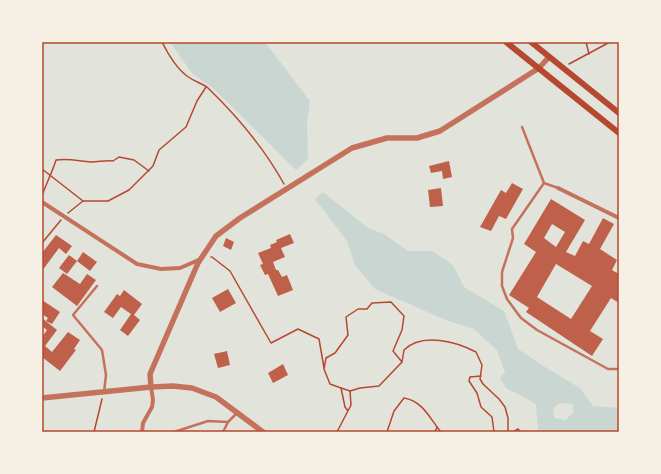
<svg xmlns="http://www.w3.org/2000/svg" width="661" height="474" font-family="Poppins,sans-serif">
<rect width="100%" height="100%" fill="#f6efe4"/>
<rect fill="#e2e4dc" x="42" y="42" width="577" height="390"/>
<g fill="#c9d6d2" fill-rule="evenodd">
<path d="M 170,42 L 265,42 L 310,101 L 307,122 L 308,159 L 296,170 L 214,89 L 192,73 Z"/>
<path d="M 323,192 L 368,228 L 384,234 L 408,251 L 432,251 L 453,265 L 464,287 L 504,311 L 518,349 L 545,367 L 580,388 L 593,406 L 619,408 L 619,432 L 544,432 L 538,430 L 536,404 L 506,388 L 500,378 L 505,372 L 497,350 L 474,329 L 448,321 L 375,289 L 355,265 L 347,241 L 315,199 ZM 560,403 L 573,404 L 573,413 L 565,420 L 554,418 L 553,408 Z"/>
</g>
<g fill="#bf614a" fill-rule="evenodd">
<path d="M 449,161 L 452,177 L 443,179 L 442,171 L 431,173 L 429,166 Z"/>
<path d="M 512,183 L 523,189 L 506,219 L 499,216 L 491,231 L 480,227 L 501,190 L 506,193 Z"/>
<path d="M 441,188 L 443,206 L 430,207 L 428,190 Z"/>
<path d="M 551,199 L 585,220 L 566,252 L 575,256 L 583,241 L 589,244 L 603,218 L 614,224 L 600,249 L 617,260 L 612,270 L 619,274 L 619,303 L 611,298 L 590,331 L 603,339 L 592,356 L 526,312 L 529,308 L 509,295 L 536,252 L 524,244 ZM 552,224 L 565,232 L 556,247 L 544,238 ZM 556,264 L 592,286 L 571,319 L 537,297 Z"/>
<path d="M 290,234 L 294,243 L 281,248 L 285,257 L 273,262 L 276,270 L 278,270 L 282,277 L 287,275 L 293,290 L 278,296 L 268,274 L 265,275 L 260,265 L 263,264 L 258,253 L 271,248 L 270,245 L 277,242 L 276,240 Z"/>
<path d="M 56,235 L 72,246 L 66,254 L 59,248 L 42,271 L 42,253 Z"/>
<path d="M 226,238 L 234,242 L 231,250 L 223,246 Z"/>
<path d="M 83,252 L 97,262 L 90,271 L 77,261 Z"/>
<path d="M 69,255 L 77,261 L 67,274 L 59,268 Z"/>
<path d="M 63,273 L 80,284 L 87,274 L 96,280 L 77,306 L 52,287 Z"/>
<path d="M 228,289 L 236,303 L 220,312 L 212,298 Z"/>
<path d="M 124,290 L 142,304 L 134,315 L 140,320 L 128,336 L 120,330 L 131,314 L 121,307 L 113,318 L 104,312 L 117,294 L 120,296 Z"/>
<path d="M 42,300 L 60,312 L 52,324 L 46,321 L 48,318 L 42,314 Z"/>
<path d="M 42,318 L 57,330 L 45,346 L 52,352 L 68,332 L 80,340 L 74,349 L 76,350 L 60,371 L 42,357 L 42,337 L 47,330 L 42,326 Z"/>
<path d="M 227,351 L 230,365 L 218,368 L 214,354 Z"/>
<path d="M 283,364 L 288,375 L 273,383 L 268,373 Z"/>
</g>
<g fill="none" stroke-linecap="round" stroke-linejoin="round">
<g stroke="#b5482f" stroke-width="1.5">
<path d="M 162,42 C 168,54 176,68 187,76 C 193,81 202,83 208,88 C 237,116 264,148 284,184"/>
<path d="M 586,42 L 589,54"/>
<path d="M 569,64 L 610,42"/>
<path d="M 42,169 L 83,201"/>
<path d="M 42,196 C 46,184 52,173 56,160 C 69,158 78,161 91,162 C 99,162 105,160 113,161 L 119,157 L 134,160 L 149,171"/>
<path d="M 68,213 L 83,201 L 108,201 L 129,190 L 153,166 L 159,150 L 186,127 L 197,101 L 206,87"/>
<path d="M 42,243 L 61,220"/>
<path d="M 211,257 L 212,257 L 230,271 L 271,343 L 298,329 L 319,339 L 324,368"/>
<path d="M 402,362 L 404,350 C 422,332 457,342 476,352 L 482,365 L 480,379 L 483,384 L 499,399 L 505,407 L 508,418 L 508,432"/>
<path d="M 481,376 L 470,377 L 469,381 L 477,393 L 481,407 L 492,417 L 494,432"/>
<path d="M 341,388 L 350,391"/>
<path d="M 94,432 L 102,399"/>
<path d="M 336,432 L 338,430 L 351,405 L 350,391 L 360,388 L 379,386 L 402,362 L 393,351 L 402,330 L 404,316 L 391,302 L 372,303 L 367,309 L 358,309 L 346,317 L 348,335 L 335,353 L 326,358 L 324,369 L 330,384 L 341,388 L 345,407 L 348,411"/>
<path d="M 387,432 L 394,411 L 404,398 C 423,401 430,419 441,432"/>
<path d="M 435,432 L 437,427"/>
<path d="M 513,432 L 518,429 L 521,432"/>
</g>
<g stroke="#c5725c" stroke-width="2.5">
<path d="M 522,127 L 544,183"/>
<path d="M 558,188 L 544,183 L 512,229 L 513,238 L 502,272 L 502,286 L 507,299 L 521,318 L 537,330 L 608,369 L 619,369"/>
<path d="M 97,286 L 73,315 L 102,350 L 106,375 L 104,392"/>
<path d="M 174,432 L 208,421 L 228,422 L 236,414"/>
<path d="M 223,432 L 228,422"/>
</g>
<g stroke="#c5725c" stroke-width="4">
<path d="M 558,188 L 619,218"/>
<path d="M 42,202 L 137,264 L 161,269 L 180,268 L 201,259"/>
<path d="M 142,432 L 143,423 L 152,407 L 153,400 L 151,387"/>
</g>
<g stroke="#c5725c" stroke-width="5.5">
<path d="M 151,387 L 150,374 L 198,263 L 216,236 L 240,218 L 352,148 L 387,138 L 417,138 L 440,131 L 539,68 L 549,57"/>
<path d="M 42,398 L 151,387 L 173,386 L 192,388 L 216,397 L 263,432"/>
</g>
<g stroke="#b5482f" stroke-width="6">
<path d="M 506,42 L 619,133"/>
<path d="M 531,42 L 619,113"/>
</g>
</g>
<rect width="661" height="474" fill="none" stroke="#f6efe4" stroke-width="86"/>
<rect x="43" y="43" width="575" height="388" fill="none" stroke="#b5482f" stroke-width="1.5"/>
</svg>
